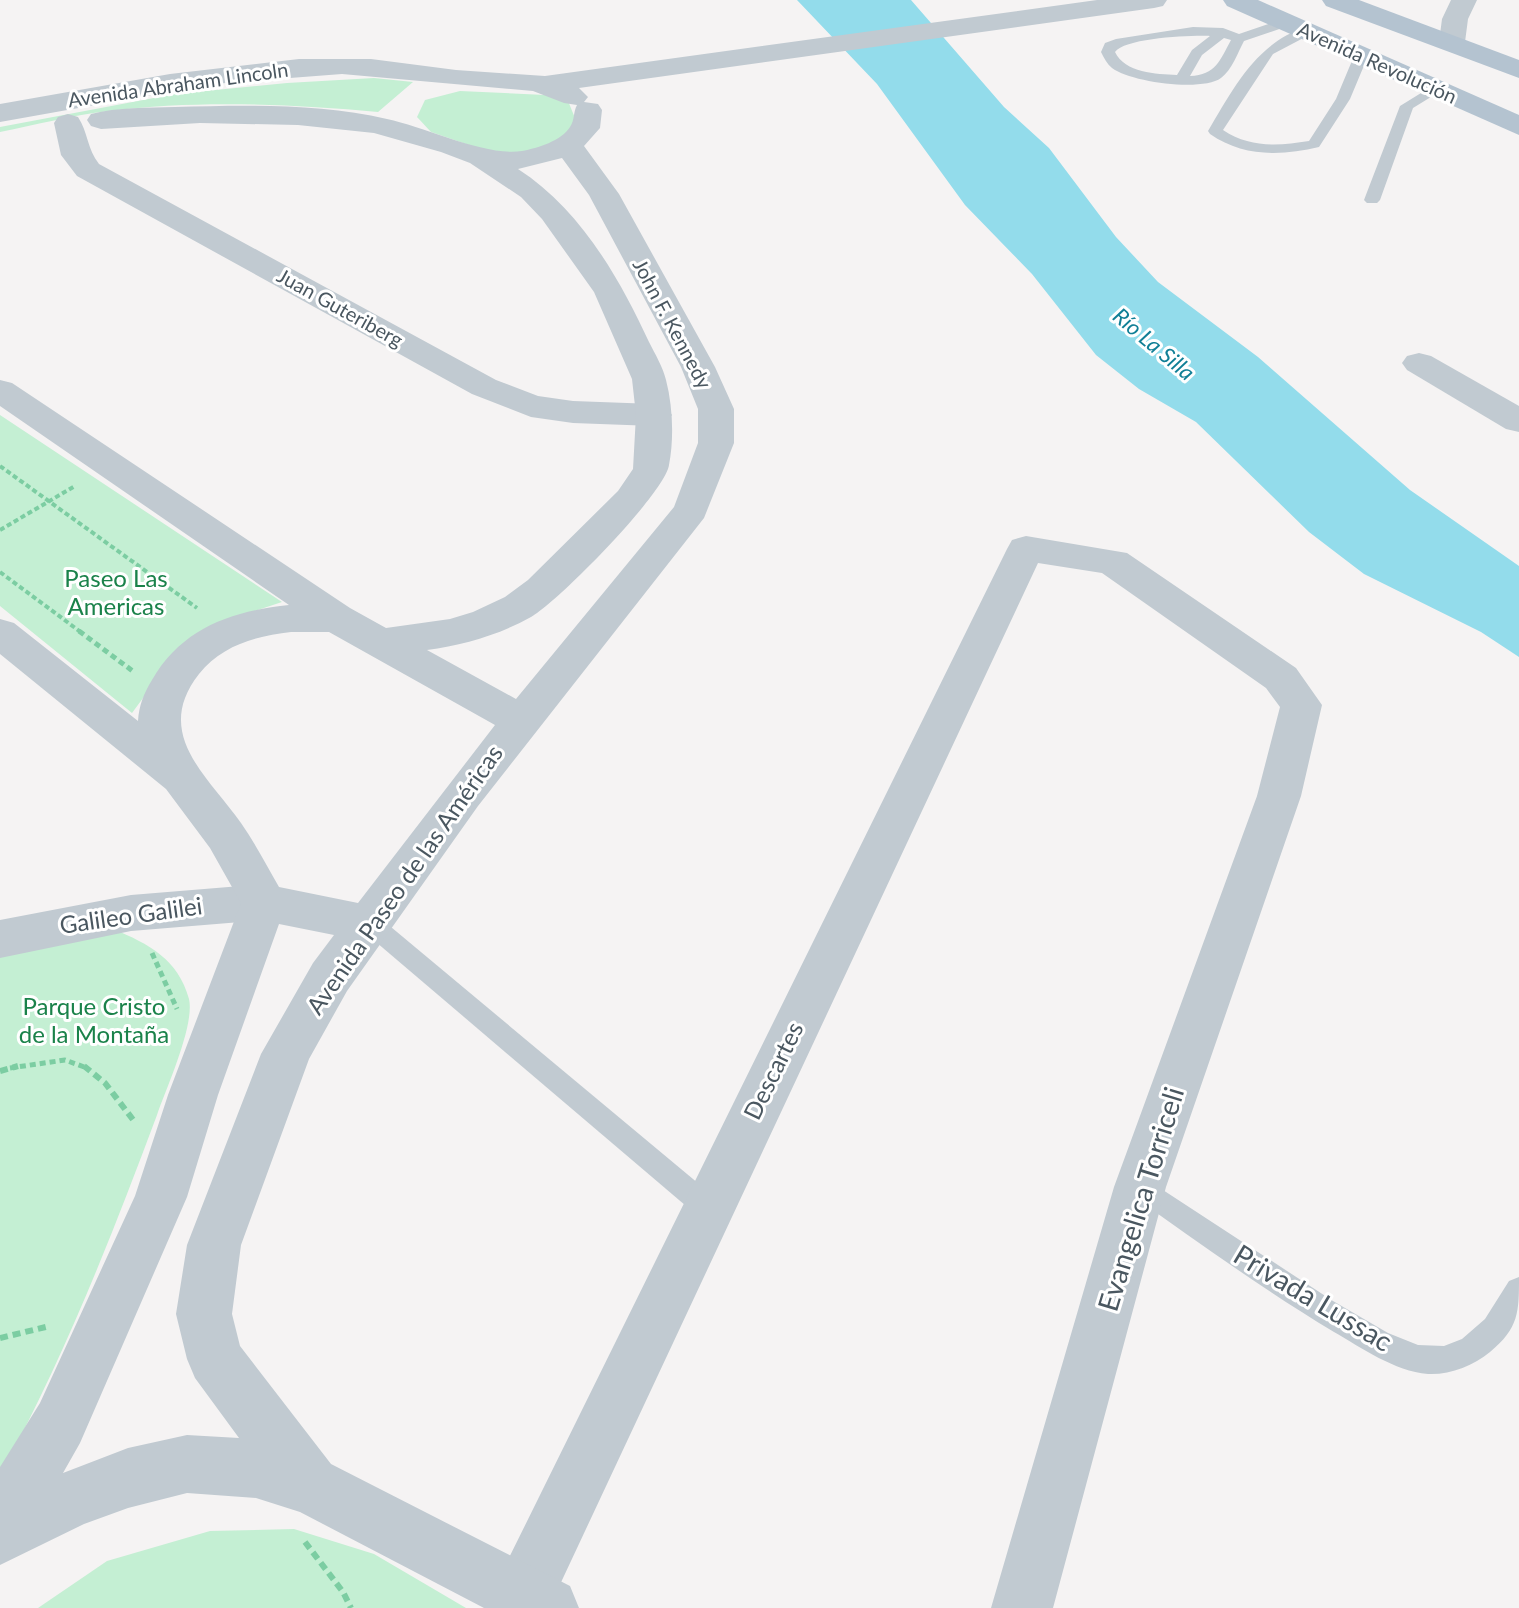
<svg xmlns="http://www.w3.org/2000/svg" width="1519" height="1608" font-family="Lato,sans-serif">
<rect width="100%" height="100%" fill="#f5f3f3"/>
<g fill="#c4efd3">
<path d="M 374,78 L 413,82 L 378,112 C 288,104 198,100 109,111 C 72,115 36,125 0,132 L 0,127 L 175,94 L 287,83 Z"/>
<path d="M 460,91 L 566,96 L 577,123 L 564,143 L 513,160 L 431,132 L 417,117 L 425,100 Z"/>
<path d="M 0,415 L 282,602 L 221,622 L 171,660 L 132,713 L 0,606 Z"/>
<path d="M 113,929 C 149,944 178,959 189,999 C 195,1025 166,1089 157,1115 C 110,1241 64,1357 0,1476 L 0,943 Z"/>
<path d="M 294,1529 L 374,1554 L 466,1608 L 38,1608 L 107,1561 L 210,1531 Z"/>
</g>
<path fill="#93dceb" d="M 797,0 L 911,0 L 1004,107 L 1049,148 L 1116,237 L 1158,282 L 1258,357 L 1410,490 L 1519,566 L 1519,657 L 1481,632 L 1364,574 L 1309,532 L 1196,422 L 1139,389 L 1096,355 L 1032,274 L 965,205 L 877,84 Z"/>
<g fill="none" stroke-linecap="round" stroke-linejoin="round">
<g stroke="#7ccda2" stroke-width="4" stroke-dasharray="5 3" stroke-linecap="butt">
<path d="M 0,466 L 197,608"/>
<path d="M 0,530 L 75,486"/>
<path d="M 0,572 L 82,633"/>
</g>
<g stroke="#7ccda2" stroke-width="5" stroke-dasharray="6 4" stroke-linecap="butt">
<path d="M 79,631 L 134,672"/>
<path d="M 152,953 L 177,1009"/>
<path d="M 10,1068 L 65,1060 L 87,1068"/>
</g>
<g stroke="#7ccda2" stroke-width="6" stroke-dasharray="8 5" stroke-linecap="butt">
<path d="M 84,1066 L 105,1083 L 134,1121"/>
<path d="M 0,1071 L 18,1066"/>
<path d="M 0,1338 L 50,1326"/>
<path d="M 305,1542 L 343,1592 L 351,1608"/>
</g>
<g fill="#c1cad1" fill-rule="evenodd">
<path d="M 1286,18 L 1291,19 L 1291,25 L 1244,41 C 1238,52 1232,70 1221,78 C 1202,92 1130,82 1112,68 C 1107,64 1104,58 1101,52 L 1105,43 L 1116,39 L 1193,27 L 1223,28 L 1239,34 ZM 1210,36 L 1192,50 L 1177,75 C 1156,74 1125,73 1115,52 C 1125,38 1191,35 1210,36 ZM 1224,38 L 1231,40 C 1220,60 1216,75 1190,76 L 1202,55 Z"/>
<path d="M 1306,27 L 1311,28 L 1311,34 L 1273,54 L 1223,130 C 1250,148 1278,146 1309,141 L 1336,99 L 1354,56 L 1366,53 L 1368,56 L 1350,99 L 1319,147 C 1281,156 1243,157 1210,134 L 1208,131 C 1233,89 1256,43 1306,27 Z"/>
<path d="M 1434,85 L 1439,86 L 1439,92 L 1413,108 L 1380,200 L 1377,203 L 1367,203 L 1364,200 L 1400,106 Z"/>
<path d="M 371,915 L 379,917 L 717,1199 L 721,1208 L 717,1217 L 708,1220 L 699,1217 L 363,931 L 359,924 L 363,917 Z"/>
<path d="M 1140,1175 L 1333,1301 L 1388,1333 L 1418,1345 L 1444,1346 L 1462,1339 L 1485,1319 L 1509,1281 L 1519,1277 C 1519,1312 1519,1328 1490,1352 C 1473,1366 1450,1375 1428,1374 C 1394,1371 1362,1348 1334,1332 C 1264,1290 1198,1242 1131,1195 L 1127,1187 L 1131,1179 Z"/>
</g>
<g fill="#c1cad1" fill-rule="evenodd">
<path d="M 1451,0 L 1477,0 L 1468,19 L 1465,42 L 1462,48 L 1442,48 L 1439,42 L 1442,19 Z"/>
<path d="M 68,114 L 78,117 C 88,132 87,149 99,164 L 496,380 L 538,396 L 573,401 L 654,404 L 666,407 L 672,415 L 666,423 L 654,426 L 573,423 L 531,417 L 472,394 L 77,176 L 61,155 L 54,123 L 58,117 Z"/>
<path d="M 1419,353 L 1431,356 L 1519,406 L 1519,432 L 1506,429 L 1407,370 L 1402,363 L 1407,356 Z"/>
<path d="M 1026,536 L 1127,553 L 1296,668 L 1322,705 L 1301,796 L 1166,1187 L 1053,1608 L 991,1608 L 1114,1187 L 1257,796 L 1280,707 L 1266,688 L 1102,573 L 1038,563 L 549,1608 L 499,1608 L 493,1594 L 502,1572 L 1007,549 L 1012,540 Z"/>
<path d="M 264,884 L 280,889 L 287,902 L 280,915 L 264,920 L 131,931 L 0,958 L 0,920 L 131,895 Z"/>
</g>
<path fill="#c1cad1" fill-rule="evenodd" d="M 1097,0 L 1167,0 L 1163,6 L 1154,8 L 579,88 L 588,97 L 584,102 L 598,104 L 602,110 L 600,128 L 584,146 L 619,194 L 715,367 L 734,409 L 734,443 L 704,518 L 478,806 L 347,991 L 309,1059 L 241,1245 L 232,1314 L 240,1346 L 331,1464 L 570,1586 L 579,1608 L 484,1608 L 300,1512 L 256,1498 L 187,1493 L 128,1508 L 84,1524 L 0,1565 L 0,1467 L 40,1403 L 135,1196 L 168,1095 L 241,903 L 210,848 L 166,789 L 0,654 L 0,619 L 14,623 L 138,721 C 139,705 144,693 152,680 C 182,628 232,611 289,605 L 0,406 L 0,380 L 12,383 L 350,608 L 386,628 L 450,619 L 473,612 L 505,597 L 528,580 L 618,491 L 633,469 L 636,415 L 632,379 L 594,292 L 542,219 L 521,197 L 470,163 L 441,152 L 374,133 L 298,125 L 200,123 L 101,129 L 91,126 L 87,120 L 91,114 C 118,107 148,108 175,107 C 245,105 319,103 387,119 C 425,127 487,157 522,151 C 538,148 561,141 570,127 C 575,120 573,112 577,105 L 564,103 L 533,91 L 342,74 L 213,84 L 0,122 L 0,104 L 170,74 L 299,59 L 371,59 L 456,70 L 545,76 ZM 562,158 L 589,195 L 681,367 L 698,409 L 698,443 L 674,507 L 516,699 L 427,650 C 463,645 499,635 531,617 C 558,602 665,493 669,465 C 674,439 673,407 666,380 C 663,367 655,354 649,342 C 619,277 579,208 518,169 ZM 291,632 L 329,632 L 495,725 L 358,903 L 279,887 C 267,866 255,843 241,823 C 208,776 152,734 199,674 C 222,645 256,636 291,632 ZM 279,924 L 334,935 L 313,963 L 261,1054 L 187,1245 L 176,1314 L 187,1359 L 195,1378 L 239,1438 L 187,1435 L 128,1448 L 63,1473 L 80,1443 L 187,1197 L 218,1095 Z"/>
<g fill="#b4c3d0" fill-rule="evenodd">
<path d="M 1223,0 L 1258,0 L 1519,115 L 1519,135 L 1227,6 Z"/>
<path d="M 1322,0 L 1359,0 L 1519,60 L 1519,78 L 1326,6 Z"/>
</g>
</g>
<g text-anchor="middle" stroke-width="6" stroke-linejoin="round" paint-order="stroke">
<g font-size="20" fill="#4a5760" stroke="#fff">
<text transform="translate(1377 63) rotate(24)" y="7">Avenida Revolución</text>
<text transform="translate(178 85) rotate(-8)" y="7">Avenida Abraham Lincoln</text>
<text transform="translate(340 308) rotate(29)" y="7">Juan Guteriberg</text>
<text transform="translate(672 324) rotate(62)" y="7">John F. Kennedy</text>
</g>
<g font-size="22" font-style="italic" fill="#107f96" stroke="#fff">
<text transform="translate(1154 344) rotate(40)" y="8">Río La Silla</text>
</g>
<g font-size="24" fill="#1a824a" stroke="#fff">
<text x="116" y="587">Paseo Las<tspan x="116" dy="28">Americas</tspan></text>
<text x="94" y="1015">Parque Cristo<tspan x="94" dy="28">de la Montaña</tspan></text>
</g>
<g font-size="24" fill="#4a5760" stroke="#fff">
<text transform="translate(405 880) rotate(-55)" y="8">Avenida Paseo de las Américas</text>
<text transform="translate(131 916) rotate(-8)" y="8">Galileo Galilei</text>
<text transform="translate(774 1071) rotate(-64)" y="8">Descartes</text>
</g>
<g font-size="28" fill="#4a5760" stroke="#fff">
<text transform="translate(1141 1199) rotate(-73)" y="10">Evangelica Torriceli</text>
<text transform="translate(1313 1298) rotate(31)" y="10">Privada Lussac</text>
</g>
</g>
</svg>
